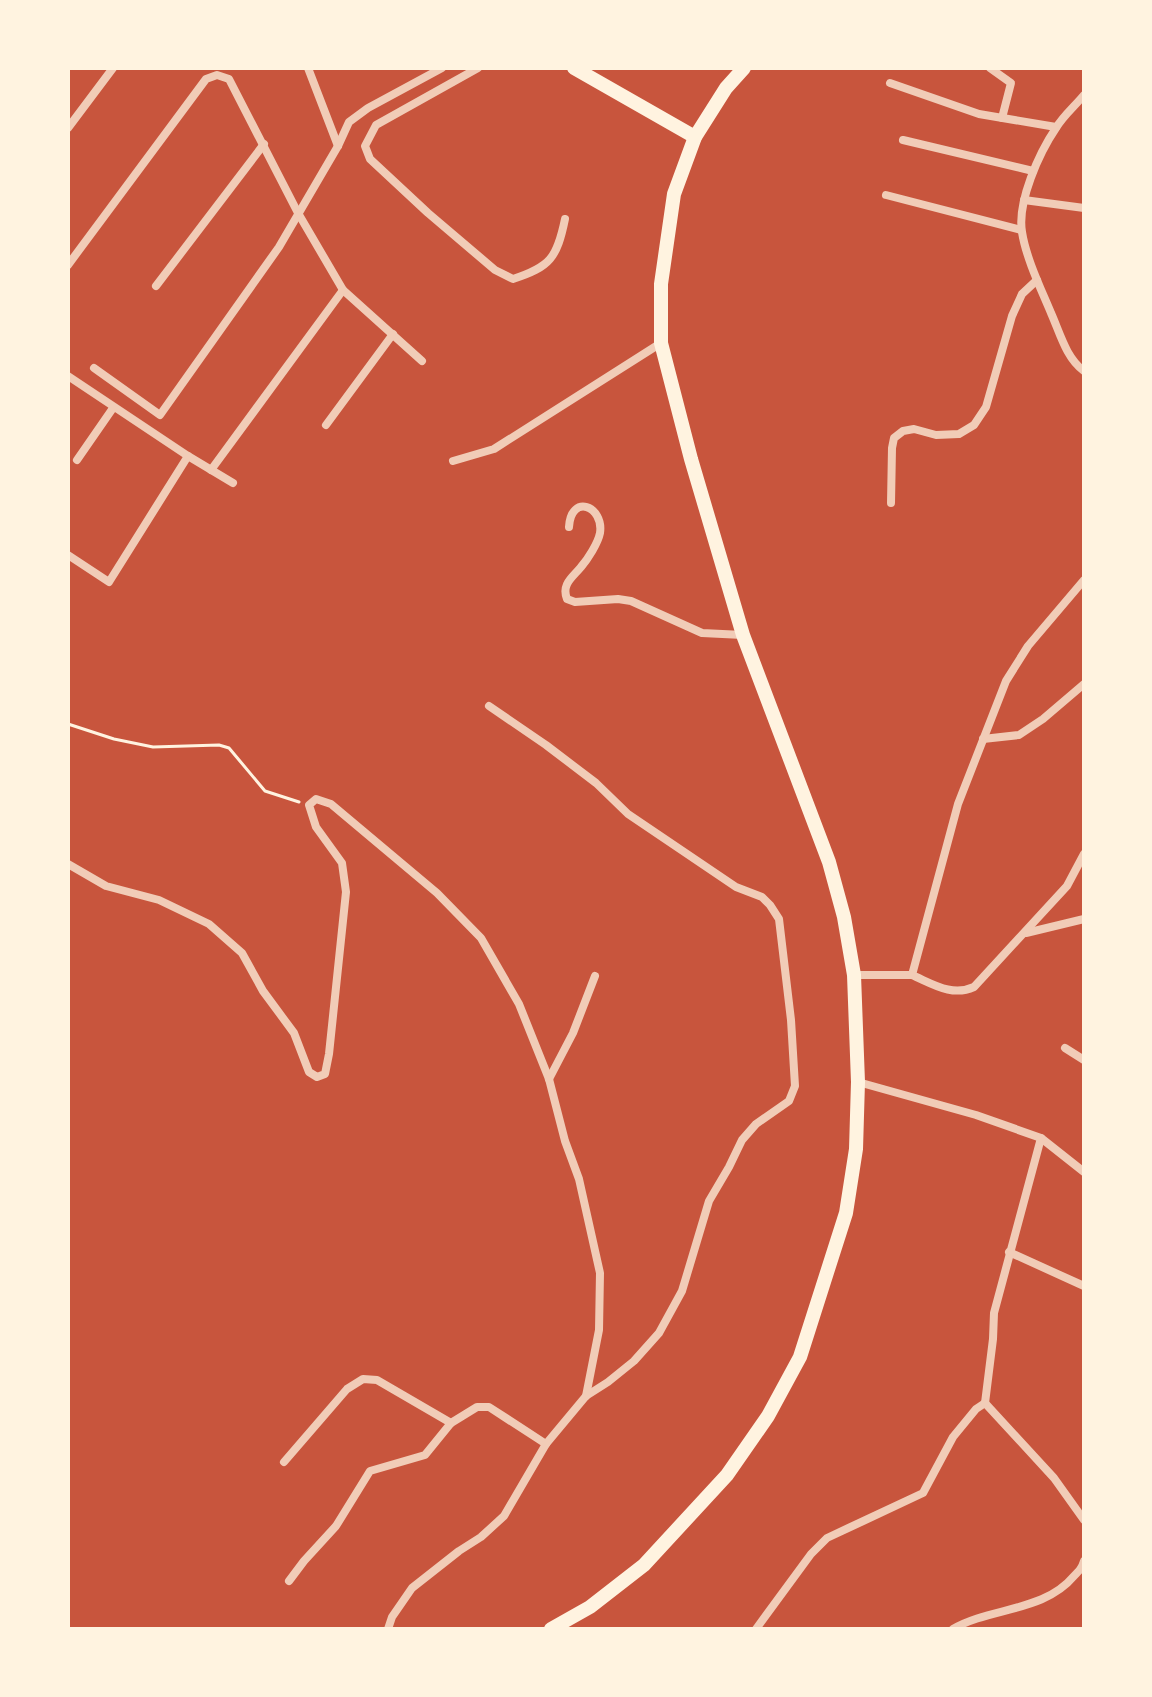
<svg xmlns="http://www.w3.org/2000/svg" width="1152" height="1697" font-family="Inter,sans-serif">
<rect width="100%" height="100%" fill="#c8553d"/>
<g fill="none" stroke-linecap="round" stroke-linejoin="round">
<path stroke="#fff3e0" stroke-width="3" d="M 68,724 L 114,739 L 153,747 L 219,745 L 229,748 L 265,791 L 299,802"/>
<g stroke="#f1ccb7" stroke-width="8">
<path d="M 308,68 L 338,146"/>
<path d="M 478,68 L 376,125 L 365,146 L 370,159 L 428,213 L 495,270 L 513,279 C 550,267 557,258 565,219"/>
<path d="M 990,68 L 1011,83 L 1002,118"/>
<path d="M 890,83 L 979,114 L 1056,127"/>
<path d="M 1084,95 C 1075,106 1063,116 1056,128 C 1039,153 1017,202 1022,232 C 1026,258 1041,289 1051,313 C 1060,333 1066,358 1084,371"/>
<path d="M 68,128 L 113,68"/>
<path d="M 903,140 L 1033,171"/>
<path d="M 886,195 L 1021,230"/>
<path d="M 1024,200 L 1084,208"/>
<path d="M 68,265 L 206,79 L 217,75 L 229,79 L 298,213 L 343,290 L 422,361"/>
<path d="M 156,286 L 264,144"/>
<path d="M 94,368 L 160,415 L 279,247 L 338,146 L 349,122 L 368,108 L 442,68"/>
<path d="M 68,376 L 188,456 L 233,483"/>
<path d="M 326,425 L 393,334"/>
<path d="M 77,460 L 113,408"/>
<path d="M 453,461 L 494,449 L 661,343"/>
<path d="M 211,470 L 343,290"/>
<path d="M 891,503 L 892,448 L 894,438 L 903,431 L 914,429 L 936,435 L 959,434 L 974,425 L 986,407 L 1012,316 L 1022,294 L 1037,280"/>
<path d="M 569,527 C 571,493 604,506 600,533 C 598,543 588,559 581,567 C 573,577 561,584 567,599 L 575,602 L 618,599 L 631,601 L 702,633 L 743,635"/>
<path d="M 68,555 L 109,582 L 188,456"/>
<path d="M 983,739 L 1019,735 L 1043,719 L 1084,684"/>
<path d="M 68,864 L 106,886 L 159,900 L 209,924 L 242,953 L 263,991 L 294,1033 L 309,1072 L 317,1077 L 325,1074 L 329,1054 L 346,892 L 342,863 L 316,827 L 309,805 L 316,799 L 331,804 L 437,893 L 481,938 L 519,1004 L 549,1079 L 565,1141 L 579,1179 L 600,1273 L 599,1330 L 586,1396"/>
<path d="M 1026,933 L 1084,919"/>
<path d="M 854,975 L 912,975 L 958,804 L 1006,681 L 1028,646 L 1084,580"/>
<path d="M 912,975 C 933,984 952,997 974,987 L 1067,886 L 1084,854"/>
<path d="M 1065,1048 L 1084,1060"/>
<path d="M 549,1079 L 573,1033 L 595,976"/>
<path d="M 858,1082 L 976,1115 L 1041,1138 L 1084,1172"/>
<path d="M 1009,1252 L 1084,1286"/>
<path d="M 985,1403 L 993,1339 L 994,1313 L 1041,1138"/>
<path d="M 985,1403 L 1054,1478 L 1084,1520"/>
<path d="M 284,1462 L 347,1389 L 363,1379 L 377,1380 L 451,1423"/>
<path d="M 289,1581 L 304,1561 L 336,1526 L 370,1471 L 425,1455 L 451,1423 L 477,1407 L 489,1407 L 546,1444"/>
<path d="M 388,1629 L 392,1617 L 412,1588 L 459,1551 L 481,1537 L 504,1516 L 546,1444 L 586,1396 L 608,1382 L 634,1361 L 659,1333 L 682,1291 L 709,1201 L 729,1167 L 742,1140 L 756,1124 L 789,1101 L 795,1086 L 791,1020 L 779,919 L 770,905 L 762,897 L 736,887 L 628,814 L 596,783 L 546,745 L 489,706"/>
<path d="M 756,1629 L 811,1554 L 827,1538 L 923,1493 L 953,1437 L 976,1409 L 985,1403"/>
<path d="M 953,1629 C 991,1607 1044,1612 1074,1576 C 1079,1571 1082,1568 1084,1561"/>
</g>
<path stroke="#fff3e0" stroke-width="14" d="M 574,68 L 695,137"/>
<path stroke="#fff3e0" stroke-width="14" d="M 551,1629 L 590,1607 L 644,1565 L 727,1475 L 768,1416 L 800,1357 L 846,1213 L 856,1149 L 858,1082 L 854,975 L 844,917 L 829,862 L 743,635 L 691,459 L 661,343 L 661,284 L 674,194 L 695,137 L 726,88 L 744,68"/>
</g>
<rect width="1152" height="1697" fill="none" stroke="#fff3e0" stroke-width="140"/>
</svg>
